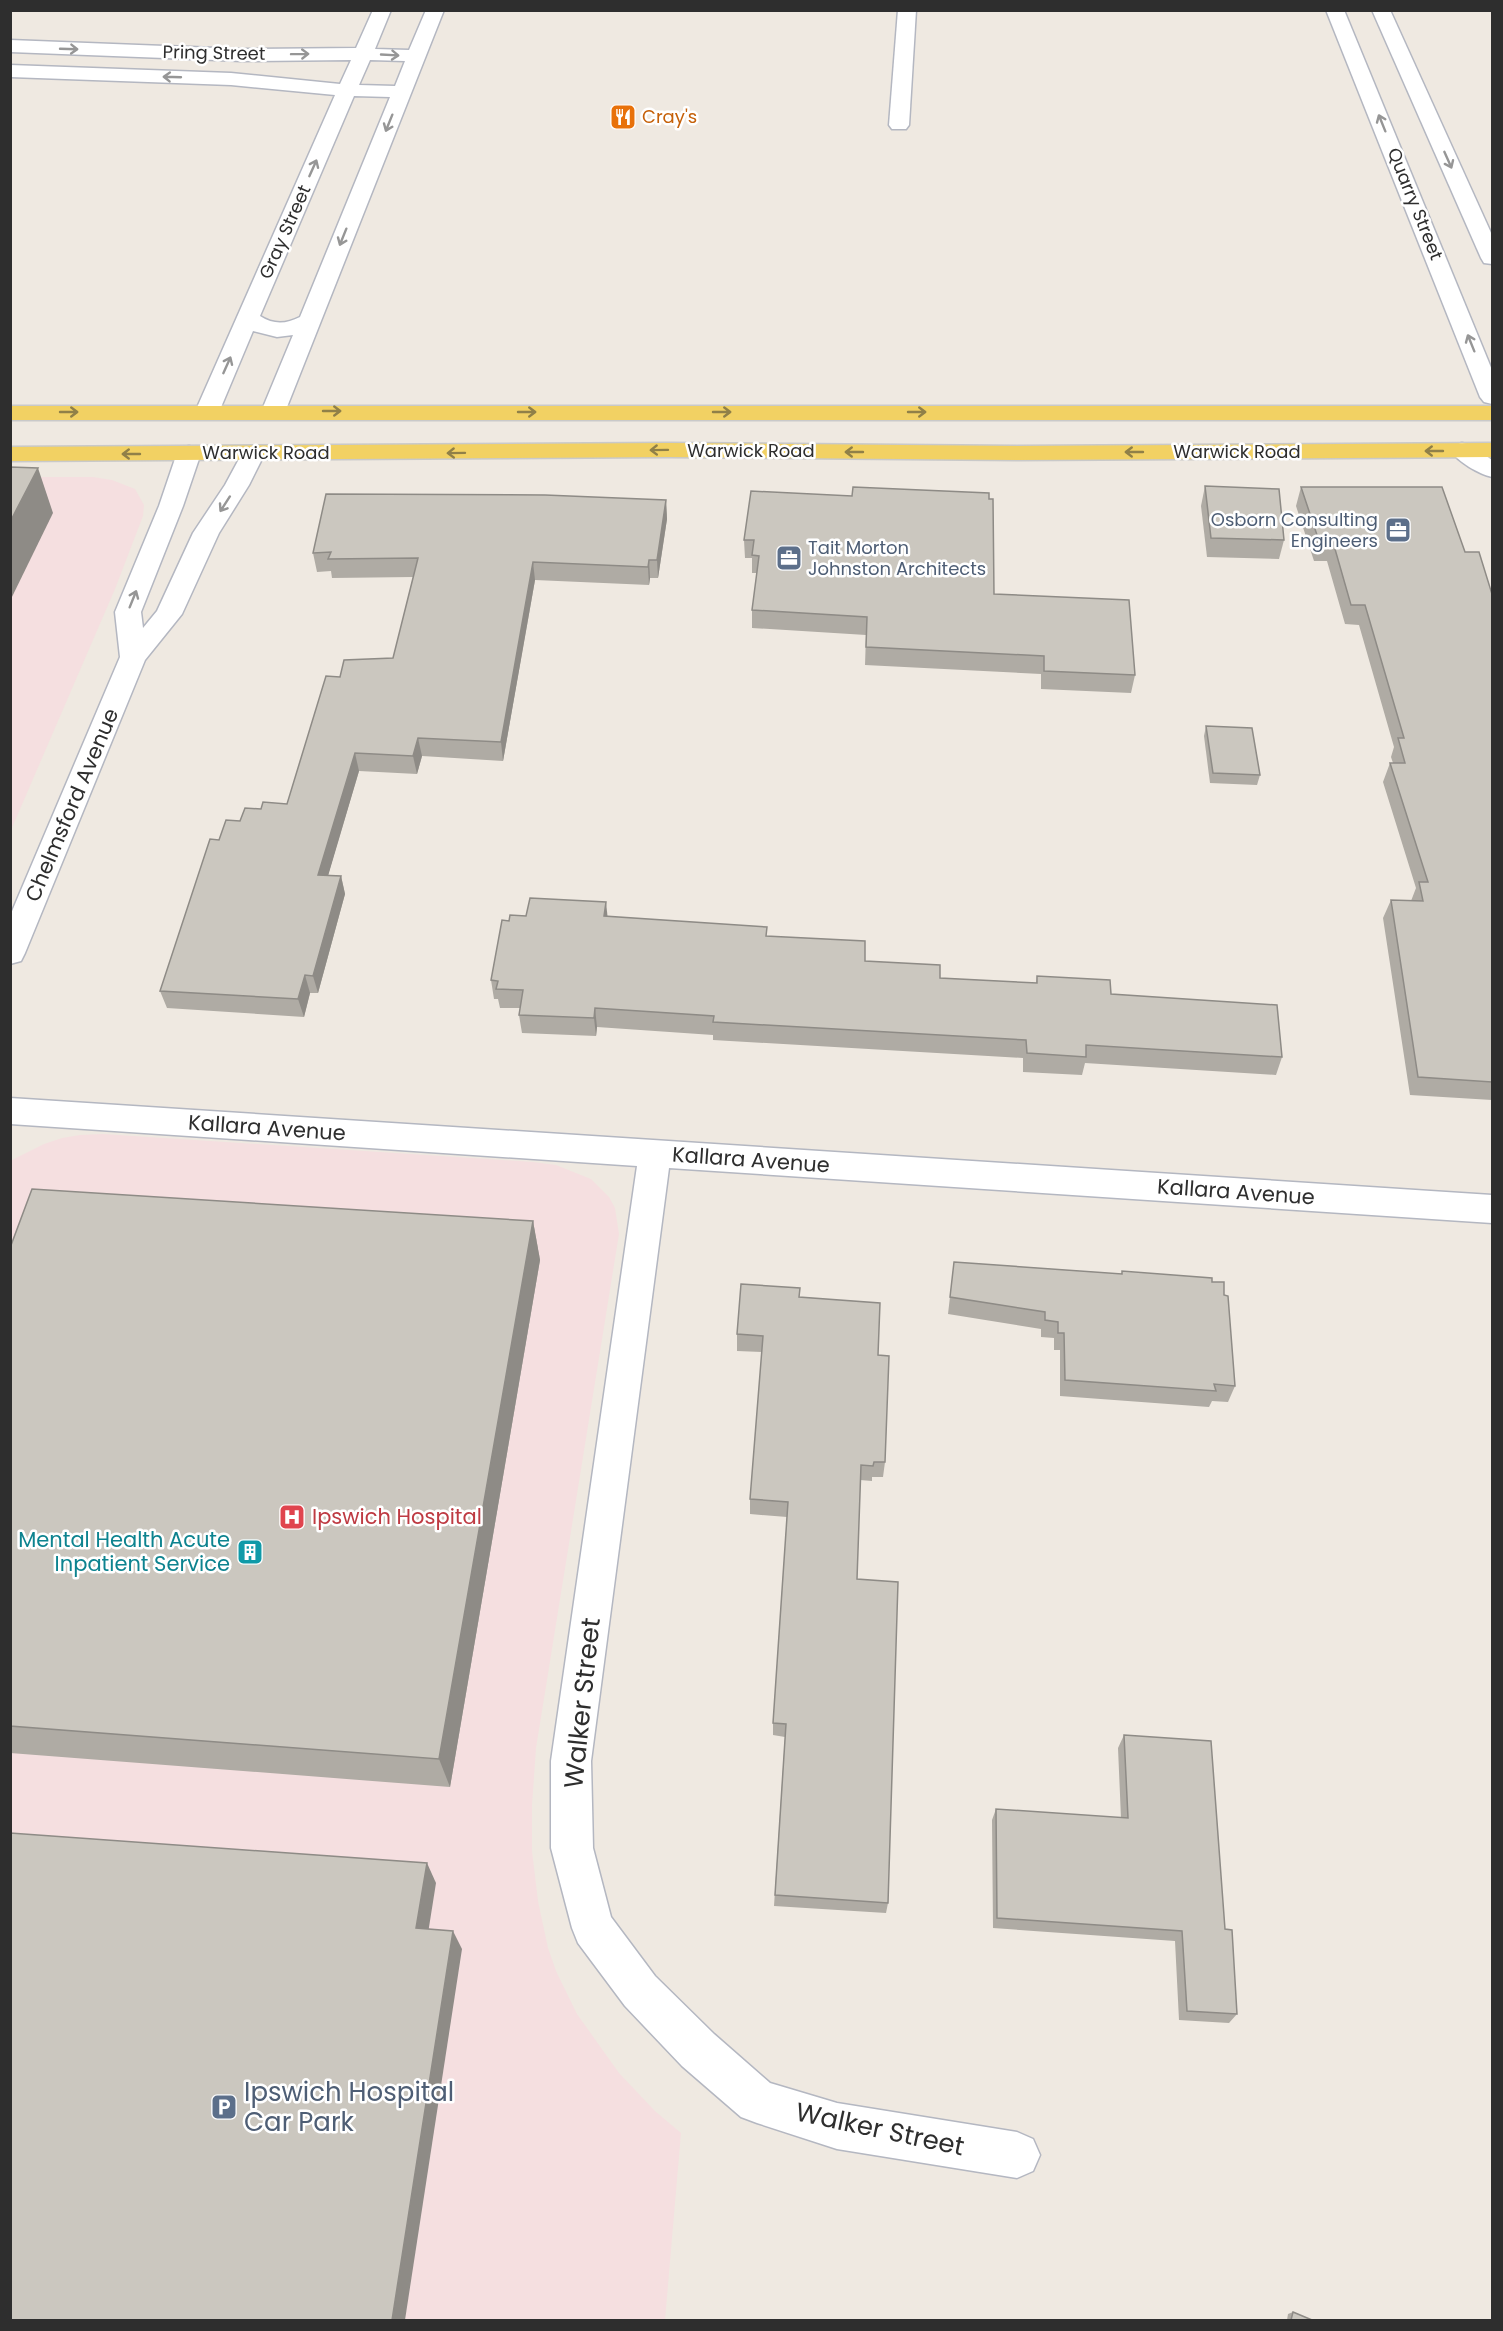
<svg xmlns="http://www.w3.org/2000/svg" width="1503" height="2331" font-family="Poppins,sans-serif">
<rect width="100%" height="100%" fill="#efe9e1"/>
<g fill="#f5dfe0">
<path d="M 11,477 L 93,477 L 112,480 L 135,489 L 144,505 L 143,516 L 115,589 L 11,830 Z"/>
<path d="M 103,1134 L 533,1162 L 556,1165 L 591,1179 L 609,1197 L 615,1208 L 619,1234 L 536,1748 L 532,1805 L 532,1851 L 538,1901 L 548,1948 L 556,1971 L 577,2014 L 619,2073 L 655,2111 L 681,2133 L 665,2320 L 11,2320 L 10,1161 L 44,1144 L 62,1138 L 80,1135 Z"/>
</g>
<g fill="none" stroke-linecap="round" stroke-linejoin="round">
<g stroke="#b4b7c1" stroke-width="3">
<g id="minor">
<path d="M 373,10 L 391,10 L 375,49 L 409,50 L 426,10 L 444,10 L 285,412 L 281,417 L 273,419 L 265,417 L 261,412 L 293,335 L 277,337 L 253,331 L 219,412 L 215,417 L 207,419 L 199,417 L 195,412 L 335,95 L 231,85 L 10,77 L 10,65 L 231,73 L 340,84 L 351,60 L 242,61 L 10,52 L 10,40 L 242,49 L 356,48 ZM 370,60 L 405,61 L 395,86 L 359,85 ZM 354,96 L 390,97 L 300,317 C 286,324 274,325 260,316 Z"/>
<path d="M 898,10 L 916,10 L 909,125 L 906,129 L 892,129 L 889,125 Z"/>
<path d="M 1326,10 L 1344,10 L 1492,370 L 1492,404 L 1484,402 L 1480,397 Z"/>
<path d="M 1372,10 L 1390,10 L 1492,235 L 1492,264 L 1484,263 L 1481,258 Z"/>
<path d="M 1462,443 L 1470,445 L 1492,460 L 1492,477 C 1479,474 1458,462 1450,450 L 1454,445 Z"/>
<path d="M 189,446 L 197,448 L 201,453 L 183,506 L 141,612 L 143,628 L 157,611 L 193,533 L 225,485 L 245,448 L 253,446 L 261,448 L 265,453 L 249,485 L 219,533 L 182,614 L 145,660 L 25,953 L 21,961 L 10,964 L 10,916 L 120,657 L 115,612 L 159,506 L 177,453 L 181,448 Z"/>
<path d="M 10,1098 L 1492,1195 L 1492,1223 L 669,1168 L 591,1761 L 593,1848 L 611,1917 L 655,1976 L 714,2034 L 770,2083 L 837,2103 L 1017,2132 L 1033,2139 L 1040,2155 L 1033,2171 L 1017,2178 L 837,2149 L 757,2123 L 741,2117 L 682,2066 L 625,2006 L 578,1943 L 572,1928 L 551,1848 L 551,1761 L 637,1166 L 10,1124 Z"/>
</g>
</g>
<g stroke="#c9c9c9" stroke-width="3">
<g id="major">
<rect x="10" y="406" width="1482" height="14"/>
<path d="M 668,443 L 1017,446 L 1492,443 L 1492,457 L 1017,460 L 668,457 L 10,461 L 10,447 Z"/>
</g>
</g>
<use href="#minor" fill="#fff" fill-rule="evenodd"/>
<use href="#major" fill="#f2d163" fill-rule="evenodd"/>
</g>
<g fill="#afaba4">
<path d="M 1205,486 L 1284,540 L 1279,559 L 1207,557 L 1201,506 Z"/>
<path d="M 1301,487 L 1465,552 L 1492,594 L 1492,1100 L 1410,1095 L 1383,918 L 1391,900 L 1411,901 L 1416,888 L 1383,782 L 1390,763 L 1393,763 L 1391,757 L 1394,747 L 1359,625 L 1345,624 L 1327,561 L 1314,561 L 1296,506 Z"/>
<path d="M 751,491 L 994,594 L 1135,675 L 1131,693 L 1041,689 L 1041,674 L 865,665 L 866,635 L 752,628 L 752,610 L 757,573 L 752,573 L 752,558 L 745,558 L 744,540 Z"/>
<path d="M 666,500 L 667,519 L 658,578 L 650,578 L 649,585 L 535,580 L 503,761 L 422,756 L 417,774 L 359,771 L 328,875 L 341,876 L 345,894 L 318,993 L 310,993 L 304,1017 L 167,1008 L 160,991 L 219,840 L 240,821 L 261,809 L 287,804 L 340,677 L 393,658 L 413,577 L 332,578 L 331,571 L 317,572 L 313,553 Z"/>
<path d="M 1206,726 L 1260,775 L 1257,785 L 1210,783 L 1204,736 Z"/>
<path d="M 526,916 L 607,916 L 766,936 L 865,961 L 940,978 L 1036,983 L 1037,976 L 1111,994 L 1282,1057 L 1276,1075 L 1085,1063 L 1082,1075 L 1023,1072 L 1023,1058 L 713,1040 L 713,1035 L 597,1027 L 596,1036 L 522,1033 L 519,1015 L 520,1008 L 500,1008 L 498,999 L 494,999 L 491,980 L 509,921 Z"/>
<path d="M 533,1221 L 540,1260 L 450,1787 L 10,1753 L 10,1248 Z"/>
<path d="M 954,1262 L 1122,1274 L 1122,1271 L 1212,1282 L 1224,1295 L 1235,1386 L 1228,1402 L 1212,1401 L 1209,1407 L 1060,1396 L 1060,1350 L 1054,1350 L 1054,1338 L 1041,1337 L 1041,1329 L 948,1314 Z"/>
<path d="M 799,1297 L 878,1355 L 885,1462 L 883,1477 L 872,1477 L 872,1481 L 860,1480 L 857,1579 L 888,1903 L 886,1913 L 774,1906 L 785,1737 L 773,1735 L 773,1723 L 787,1517 L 750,1514 L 750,1499 L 762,1352 L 737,1351 L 737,1334 Z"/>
<path d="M 1124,1735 L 1225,1929 L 1237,2014 L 1229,2023 L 1179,2020 L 1175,1941 L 993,1928 L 992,1820 L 996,1809 L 1121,1818 L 1118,1748 Z"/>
<path d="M 1293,2312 L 1312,2320 L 1287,2320 L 1288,2314 Z"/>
</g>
<g fill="#8e8b86">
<path d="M 38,468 L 53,513 L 10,601 L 10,522 Z"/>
<path d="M 666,500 L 667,519 L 658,578 L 657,560 Z"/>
<path d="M 649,560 L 650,578 L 649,585 L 648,567 Z"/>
<path d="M 533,562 L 535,580 L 503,761 L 501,742 Z"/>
<path d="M 418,738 L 422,756 L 417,774 L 413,756 Z"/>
<path d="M 355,753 L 359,771 L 323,893 L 318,875 Z"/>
<path d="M 341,876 L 345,894 L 318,993 L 313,976 Z"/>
<path d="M 606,902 L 608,921 L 604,916 Z"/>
<path d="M 305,975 L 310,993 L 304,1017 L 298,999 Z"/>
<path d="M 595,1008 L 597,1027 L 596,1036 L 594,1018 Z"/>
<path d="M 533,1221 L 540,1260 L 450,1787 L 439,1759 Z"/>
<path d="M 427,1863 L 436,1883 L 426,1946 L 416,1928 Z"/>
<path d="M 453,1931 L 462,1949 L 405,2320 L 392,2320 Z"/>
</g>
<g fill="#cbc7bf" stroke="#8e8b86" stroke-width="1.5">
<path d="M 10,467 L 38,468 L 10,522 Z"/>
<path d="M 1205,486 L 1279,489 L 1284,540 L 1211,538 Z"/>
<path d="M 853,487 L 989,493 L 989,499 L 993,499 L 994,594 L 1129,600 L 1135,675 L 1044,671 L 1044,656 L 866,647 L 867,617 L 752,610 L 759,556 L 752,555 L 754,540 L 744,540 L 751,491 L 852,496 Z"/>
<path d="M 1301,487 L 1442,487 L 1465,552 L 1479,552 L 1492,594 L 1492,1082 L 1418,1077 L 1391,900 L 1423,901 L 1419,882 L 1428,882 L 1390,763 L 1405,763 L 1398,738 L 1404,738 L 1365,605 L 1351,605 L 1333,542 L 1319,541 Z"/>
<path d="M 326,494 L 545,495 L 666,500 L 657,560 L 649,560 L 648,567 L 533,562 L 501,742 L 418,738 L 413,756 L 355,753 L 318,875 L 341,876 L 313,976 L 305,975 L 298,999 L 160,991 L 210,839 L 219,840 L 226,820 L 240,821 L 245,808 L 261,809 L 263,802 L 287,804 L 326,676 L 340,677 L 344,660 L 393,658 L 418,558 L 328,559 L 331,552 L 313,553 Z"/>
<path d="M 1206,726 L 1252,728 L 1260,775 L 1213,773 Z"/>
<path d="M 530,898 L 606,902 L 604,916 L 767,927 L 766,936 L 865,941 L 865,961 L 940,965 L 940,978 L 1037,983 L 1037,976 L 1110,980 L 1111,994 L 1277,1005 L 1282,1057 L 1086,1045 L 1086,1057 L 1027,1053 L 1026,1040 L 713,1022 L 714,1016 L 595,1008 L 594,1018 L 519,1015 L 523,990 L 496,989 L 498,981 L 491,980 L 502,920 L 509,921 L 510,915 L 526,916 Z"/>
<path d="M 32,1189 L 533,1221 L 439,1759 L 10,1726 L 10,1248 Z"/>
<path d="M 954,1262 L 1122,1274 L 1122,1271 L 1212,1278 L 1212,1282 L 1224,1282 L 1224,1295 L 1228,1296 L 1235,1386 L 1214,1384 L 1216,1391 L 1065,1380 L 1064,1333 L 1058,1333 L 1058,1322 L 1045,1320 L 1045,1312 L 950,1297 Z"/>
<path d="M 741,1284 L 800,1288 L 799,1297 L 880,1303 L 878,1355 L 889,1356 L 885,1462 L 874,1462 L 873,1466 L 861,1465 L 857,1579 L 898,1582 L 888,1903 L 775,1895 L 786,1724 L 773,1723 L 788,1502 L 750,1499 L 763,1336 L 737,1334 Z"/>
<path d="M 1124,1735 L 1211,1741 L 1225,1929 L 1232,1930 L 1237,2014 L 1187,2011 L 1182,1931 L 997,1918 L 996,1809 L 1128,1818 Z"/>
<path d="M 10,1833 L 427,1863 L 416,1928 L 453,1931 L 392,2320 L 10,2320 Z"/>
<path d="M 1293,2312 L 1312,2320 L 1291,2320 Z"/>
</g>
<defs><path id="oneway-shaft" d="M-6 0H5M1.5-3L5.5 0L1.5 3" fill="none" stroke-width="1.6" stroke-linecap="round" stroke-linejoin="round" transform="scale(1.5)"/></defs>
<g stroke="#969696">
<use href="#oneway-shaft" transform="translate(69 49) rotate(2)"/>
<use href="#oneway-shaft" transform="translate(300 54) rotate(-1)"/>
<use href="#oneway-shaft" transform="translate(390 55) rotate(3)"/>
<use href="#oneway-shaft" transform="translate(172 77) rotate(-178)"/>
<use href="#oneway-shaft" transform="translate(389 123) rotate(112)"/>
<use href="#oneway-shaft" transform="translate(1382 123) rotate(-112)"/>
<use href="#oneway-shaft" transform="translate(1448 160) rotate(66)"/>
<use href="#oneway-shaft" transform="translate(313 168) rotate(-66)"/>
<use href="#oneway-shaft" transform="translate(343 237) rotate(112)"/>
<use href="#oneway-shaft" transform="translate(1471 343) rotate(-112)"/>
<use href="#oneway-shaft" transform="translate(227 365) rotate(-66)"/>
<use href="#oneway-shaft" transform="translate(225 504) rotate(123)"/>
<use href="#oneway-shaft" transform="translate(133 599) rotate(-68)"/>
</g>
<g stroke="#908048">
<use href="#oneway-shaft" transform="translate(332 411)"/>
<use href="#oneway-shaft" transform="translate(69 412)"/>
<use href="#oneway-shaft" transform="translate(527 412)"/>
<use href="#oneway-shaft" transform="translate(722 412)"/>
<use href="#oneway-shaft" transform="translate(917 412)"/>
<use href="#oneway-shaft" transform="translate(659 450) rotate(179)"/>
<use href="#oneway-shaft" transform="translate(1434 451) rotate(180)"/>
<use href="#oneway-shaft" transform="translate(854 452) rotate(-180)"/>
<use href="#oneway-shaft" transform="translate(1134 452) rotate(180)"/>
<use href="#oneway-shaft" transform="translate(456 453) rotate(179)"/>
<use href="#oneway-shaft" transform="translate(131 454) rotate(180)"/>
</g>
<defs>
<g id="restaurant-square" transform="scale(1.35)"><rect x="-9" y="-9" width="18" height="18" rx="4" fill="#e8710a" stroke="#fff"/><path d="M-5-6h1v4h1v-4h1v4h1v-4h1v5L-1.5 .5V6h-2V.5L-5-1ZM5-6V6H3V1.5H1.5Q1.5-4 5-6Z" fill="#fff"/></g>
<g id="office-square" transform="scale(1.35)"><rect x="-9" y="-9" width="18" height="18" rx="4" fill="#5c6f8a" stroke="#fff"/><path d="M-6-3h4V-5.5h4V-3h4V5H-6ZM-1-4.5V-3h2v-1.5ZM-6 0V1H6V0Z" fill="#fff"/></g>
<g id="hospital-square" transform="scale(1.35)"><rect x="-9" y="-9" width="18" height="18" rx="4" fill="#e0444e" stroke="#fff"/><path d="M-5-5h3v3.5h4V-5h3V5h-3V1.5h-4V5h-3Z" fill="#fff"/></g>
<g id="building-square" transform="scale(1.35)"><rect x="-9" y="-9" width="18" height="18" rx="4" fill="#0f9aa8" stroke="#fff"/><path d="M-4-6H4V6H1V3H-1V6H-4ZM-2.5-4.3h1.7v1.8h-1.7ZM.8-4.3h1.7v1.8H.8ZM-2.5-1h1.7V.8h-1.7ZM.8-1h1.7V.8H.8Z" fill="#fff"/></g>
<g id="parking-square" transform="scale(1.35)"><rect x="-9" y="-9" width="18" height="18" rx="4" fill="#5c6f8a" stroke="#fff"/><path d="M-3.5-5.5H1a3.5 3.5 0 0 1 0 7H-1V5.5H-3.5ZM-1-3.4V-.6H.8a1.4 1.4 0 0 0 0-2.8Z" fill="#fff"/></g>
</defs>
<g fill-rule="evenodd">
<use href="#restaurant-square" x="623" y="117"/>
<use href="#office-square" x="1398" y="530"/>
<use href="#office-square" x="789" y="558"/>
<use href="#hospital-square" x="292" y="1517"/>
<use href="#building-square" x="250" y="1552"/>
<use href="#parking-square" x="224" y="2107"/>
</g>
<g text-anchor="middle" stroke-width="5" stroke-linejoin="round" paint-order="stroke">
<g font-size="18" fill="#2e2e2e" stroke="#fff">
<text transform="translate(214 53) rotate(1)" y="6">Pring Street</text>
<text transform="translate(1415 204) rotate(68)" y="6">Quarry Street</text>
<text transform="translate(285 232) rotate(-66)" y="6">Gray Street</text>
<text x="751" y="457">Warwick Road</text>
<text x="1237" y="458">Warwick Road</text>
<text x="266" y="459">Warwick Road</text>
</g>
<g font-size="18" fill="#c56008" stroke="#fff" text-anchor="start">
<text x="642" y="123">Cray's</text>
</g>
<g font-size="18" fill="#4e5e75" stroke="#fff" text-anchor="end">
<text x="1378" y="526">Osborn Consulting<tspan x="1378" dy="21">Engineers</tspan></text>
<text x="808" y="554" text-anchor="start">Tait Morton<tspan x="808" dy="21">Johnston Architects</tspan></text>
</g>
<g font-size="21" fill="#2e2e2e" stroke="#fff">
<text transform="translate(72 805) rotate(-67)" y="7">Chelmsford Avenue</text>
<text transform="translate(267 1128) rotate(4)" y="7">Kallara Avenue</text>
<text transform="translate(751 1160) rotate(4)" y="7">Kallara Avenue</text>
<text transform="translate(1236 1192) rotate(4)" y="7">Kallara Avenue</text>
</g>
<g font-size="21" fill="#be3a42" stroke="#fff" text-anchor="start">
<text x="312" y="1524">Ipswich Hospital</text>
</g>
<g font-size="21" fill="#0d838f" stroke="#fff" text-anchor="end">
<text x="230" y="1547">Mental Health Acute<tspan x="230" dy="24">Inpatient Service</tspan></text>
</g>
<g font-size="26" fill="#2e2e2e" stroke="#fff">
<text transform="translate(582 1703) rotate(-84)" y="9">Walker Street</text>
<text transform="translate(880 2129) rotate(12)" y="9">Walker Street</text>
</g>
<g font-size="26" fill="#4e5e75" stroke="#fff" text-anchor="start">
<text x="244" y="2101">Ipswich Hospital<tspan x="244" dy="30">Car Park</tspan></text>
</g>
</g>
<rect width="1503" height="2331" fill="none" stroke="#2e2e2e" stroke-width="24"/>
</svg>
